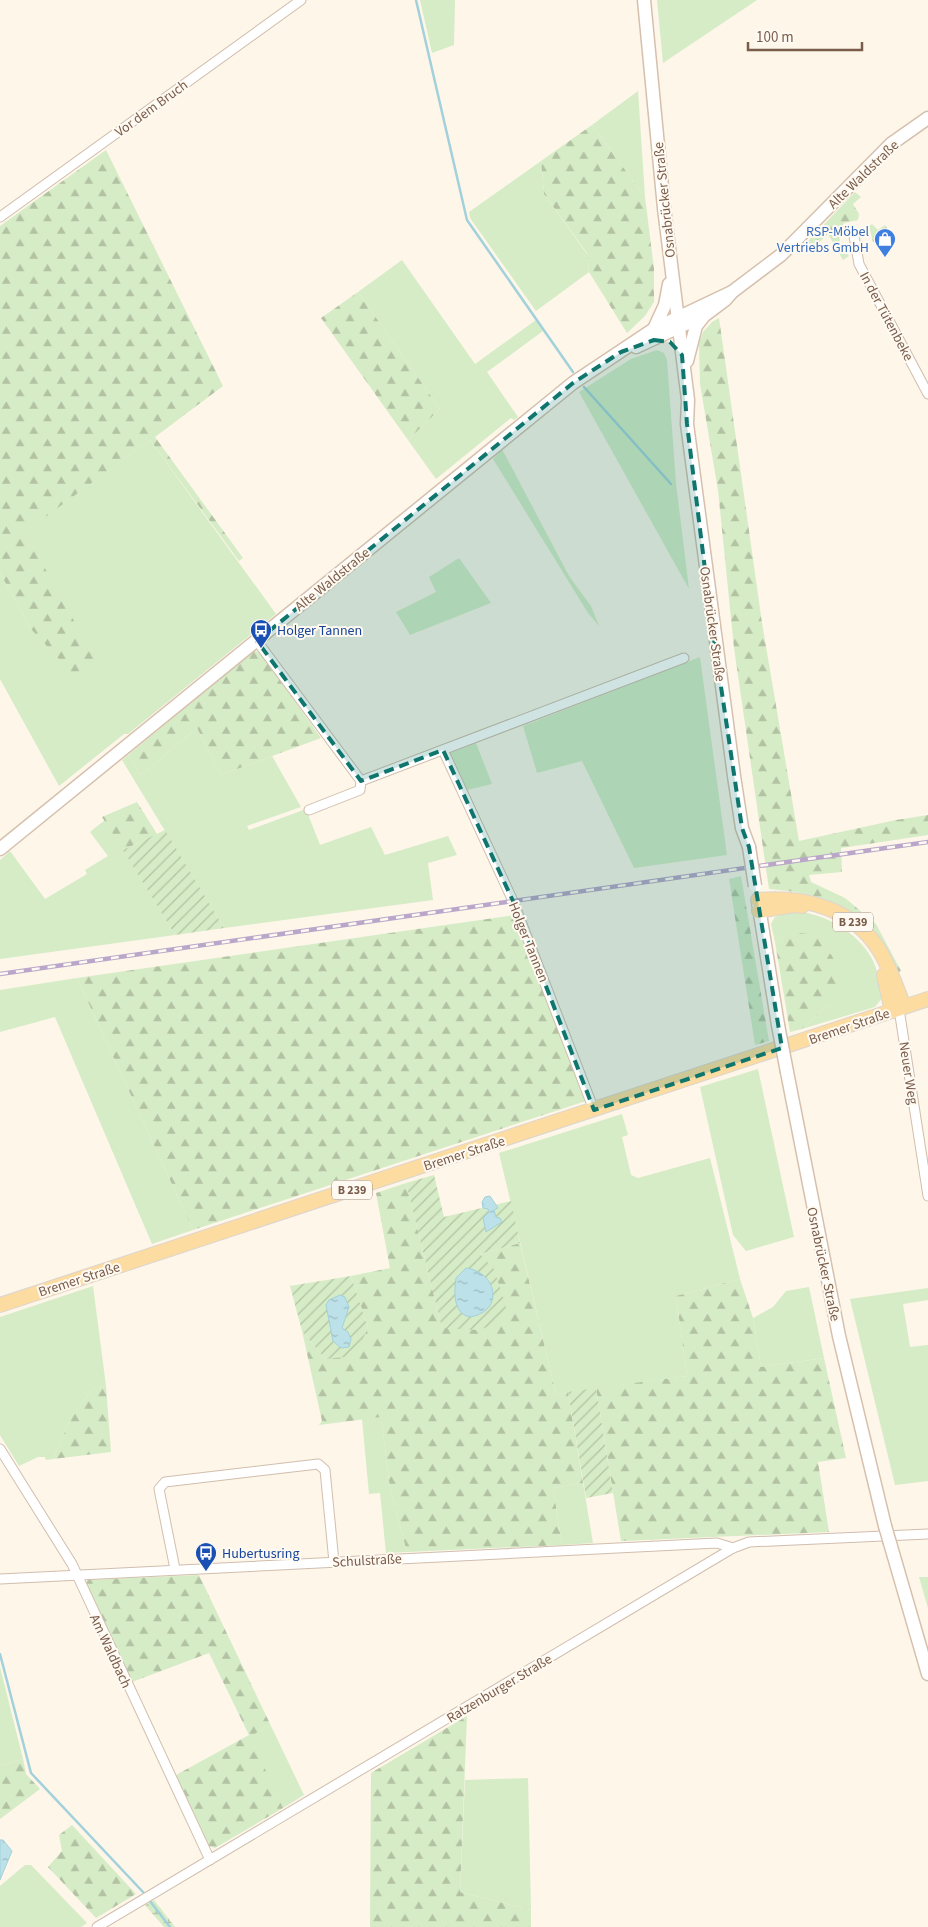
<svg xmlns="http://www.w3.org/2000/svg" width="928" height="1927" font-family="'Source Sans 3',sans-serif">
<defs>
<pattern id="forest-firs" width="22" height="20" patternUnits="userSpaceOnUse" patternTransform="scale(1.25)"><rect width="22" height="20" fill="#d5ecc6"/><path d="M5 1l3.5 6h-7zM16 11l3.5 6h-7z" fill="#b2c2a3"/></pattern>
<pattern id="wetland-marsh" width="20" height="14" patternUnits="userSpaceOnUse" patternTransform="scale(1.25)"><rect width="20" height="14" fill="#d5ecc6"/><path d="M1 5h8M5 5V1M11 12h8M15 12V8" fill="none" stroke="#b2c2a3"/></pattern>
<pattern id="garden-furrows" width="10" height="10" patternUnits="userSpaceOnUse" patternTransform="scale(1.25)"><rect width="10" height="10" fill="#d5ecc6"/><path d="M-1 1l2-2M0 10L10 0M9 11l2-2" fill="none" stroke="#b2c2a3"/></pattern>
<pattern id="water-ripples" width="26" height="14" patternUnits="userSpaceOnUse" patternTransform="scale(1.25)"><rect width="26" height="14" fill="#bce1e8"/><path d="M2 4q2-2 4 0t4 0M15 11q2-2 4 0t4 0" fill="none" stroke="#9ebabe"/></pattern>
</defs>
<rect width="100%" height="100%" fill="#fdf6e9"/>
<g fill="#d5ecc6">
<path d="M 420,0 L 455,0 L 454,45 L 432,53 Z"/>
<path d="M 657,0 L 757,0 L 663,63 Z"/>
<path d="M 638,91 L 645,197 L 592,125 Z"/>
<path d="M 541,161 L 544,194 L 587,254 L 589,272 L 536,311 L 470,218 L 469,212 Z"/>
<path d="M 402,260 L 475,364 L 536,320 L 543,331 L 487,372 L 518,417 L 514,420 L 511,418 L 436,479 L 408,440 L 440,409 L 358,292 Z"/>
<path d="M 657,350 L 664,353 L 667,360 L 676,483 L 689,589 L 579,392 L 631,359 Z"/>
<path d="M 150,440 L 276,614 L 128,734 L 124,734 L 59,786 L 0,679 L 0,573 L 31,629 L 99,668 L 24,532 Z"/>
<path d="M 502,449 L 569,576 L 591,606 L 599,626 L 588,613 L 493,459 Z"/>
<path d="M 459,558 L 491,603 L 410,635 L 396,612 L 436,592 L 429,577 Z"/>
<path d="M 700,657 L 727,855 L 634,868 L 582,761 L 537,773 L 523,726 Z"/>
<path d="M 197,728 L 221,775 L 272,756 L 301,807 L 247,826 L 249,830 L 306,809 L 320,845 L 371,827 L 385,855 L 448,836 L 457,855 L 428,863 L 433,900 L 224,928 L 122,760 L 128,755 L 141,775 Z"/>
<path d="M 476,743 L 492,784 L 467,790 L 450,753 Z"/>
<path d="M 105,820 L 175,935 L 0,959 L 0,860 L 10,851 L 45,899 L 87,874 L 85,870 L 108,856 L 90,832 Z"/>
<path d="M 793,911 C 823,913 855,930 871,957 C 878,969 880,985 882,998 L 875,1007 L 802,1029 L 835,998 L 793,933 L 775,942 L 771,924 L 775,917 Z"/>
<path d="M 77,978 L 193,1230 L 152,1244 L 55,1017 L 0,1032 L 0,990 Z"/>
<path d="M 758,1069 L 794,1237 L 746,1251 L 733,1235 L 700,1087 Z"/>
<path d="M 622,1114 L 628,1135 L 622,1137 L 631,1175 L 638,1178 L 710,1158 L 740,1279 L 676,1296 L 687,1376 L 556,1394 L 499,1153 Z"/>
<path d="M 93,1286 L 106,1386 L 93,1389 L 72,1415 L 53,1459 L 46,1460 L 45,1457 L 38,1457 L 19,1466 L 0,1435 L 0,1317 Z"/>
<path d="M 809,1287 L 824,1358 L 761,1367 L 753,1318 L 773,1307 L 786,1291 Z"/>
<path d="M 928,1288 L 928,1300 L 903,1304 L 910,1347 L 928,1345 L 928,1481 L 895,1485 L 850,1299 Z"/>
<path d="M 381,1417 L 390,1488 L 407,1552 L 386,1553 L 380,1493 L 369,1494 L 362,1419 Z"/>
<path d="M 583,1483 L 593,1543 L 562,1545 L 553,1488 Z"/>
<path d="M 919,1577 L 928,1577 L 928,1608 Z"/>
<path d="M 0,1667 L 23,1759 L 0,1766 Z"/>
<path d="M 271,1726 L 304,1795 L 283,1808 L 249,1736 Z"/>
<path d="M 528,1778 L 531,1910 L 460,1892 L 465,1780 Z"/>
<path d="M 25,1865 L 31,1865 L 87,1923 L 81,1927 L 0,1927 L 0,1886 Z"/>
</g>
<g fill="url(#forest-firs)">
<path d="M 592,125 L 645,197 L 654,269 L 654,302 L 645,316 L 627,333 L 589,272 L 587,253 L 544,194 L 541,161 Z"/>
<path d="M 106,150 L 223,386 L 155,437 L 243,558 L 239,561 L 150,440 L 25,532 L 100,668 L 72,673 L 31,629 L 0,573 L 0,226 Z"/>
<path d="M 855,192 L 861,197 L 853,204 L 859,214 L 858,220 L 844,223 L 839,233 L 840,244 L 849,256 L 843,260 L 828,234 L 812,249 L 806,243 Z"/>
<path d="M 872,224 L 878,230 L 885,225 L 887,228 L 873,242 L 869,226 Z"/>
<path d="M 358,292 L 440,409 L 408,440 L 321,318 Z"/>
<path d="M 719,318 L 762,623 L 799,841 L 896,820 L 928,815 L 928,835 L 841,848 L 842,872 L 809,875 L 811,882 L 845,898 L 876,924 L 901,971 L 897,974 C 890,961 885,947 877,936 C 852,901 808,892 769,889 L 734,648 L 718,490 L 700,384 L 699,343 L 703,332 L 712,322 Z"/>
<path d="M 254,651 L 260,652 L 321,738 L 221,775 L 197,728 L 141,775 L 128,755 Z"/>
<path d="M 137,802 L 157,834 L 123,850 L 102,817 Z"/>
<path d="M 741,876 L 769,1041 L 755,1045 L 729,879 Z"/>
<path d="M 515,915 L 586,1101 L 193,1230 L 77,978 Z"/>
<path d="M 793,932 L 815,935 L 832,956 L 842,976 L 835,998 L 802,1029 L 790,1032 L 775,942 Z"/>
<path d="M 406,1183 L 442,1328 L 480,1254 L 520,1243 L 556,1394 L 568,1392 L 583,1483 L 553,1488 L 562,1545 L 407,1552 L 390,1488 L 381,1417 L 319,1425 L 322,1421 L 302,1331 L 325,1359 L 368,1328 L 351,1276 L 390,1268 L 376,1193 Z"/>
<path d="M 740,1279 L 753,1318 L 761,1367 L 824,1358 L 846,1458 L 818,1462 L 829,1532 L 621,1541 L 596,1388 L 687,1376 L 676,1296 Z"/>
<path d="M 106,1386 L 111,1452 L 53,1459 L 72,1415 L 93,1389 Z"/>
<path d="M 199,1575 L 271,1726 L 250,1736 L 283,1808 L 215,1848 L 209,1846 L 176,1775 L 249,1735 L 209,1653 L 132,1682 L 85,1585 L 88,1580 Z"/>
<path d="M 467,1716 L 460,1892 L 531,1910 L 531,1927 L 370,1927 L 371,1773 Z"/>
<path d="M 23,1759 L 26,1774 L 40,1789 L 0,1819 L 0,1766 Z"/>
<path d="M 72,1825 L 136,1894 L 96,1918 L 48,1867 L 62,1851 L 59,1835 Z"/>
</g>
<path fill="url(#wetland-marsh)" d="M 154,1900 L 175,1927 L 164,1927 L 145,1905 Z"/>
<g fill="url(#garden-furrows)">
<path d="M 165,830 L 224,928 L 175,935 L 123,850 Z"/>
<path d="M 434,1175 L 444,1217 L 511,1201 L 520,1243 L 480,1254 L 494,1269 L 506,1307 L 497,1324 L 478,1330 L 442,1328 L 406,1183 Z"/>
<path d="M 351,1276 L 368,1328 L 355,1356 L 325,1359 L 302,1331 L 290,1286 Z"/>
<path d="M 596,1388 L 613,1493 L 586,1498 L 568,1392 Z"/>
</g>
<g fill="url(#water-ripples)" stroke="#a2d1db">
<path d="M 490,1196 L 498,1208 L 494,1210 L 496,1217 L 500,1218 L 502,1222 L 486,1232 L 483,1218 L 489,1212 L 488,1209 L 483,1208 L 482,1202 L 485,1197 Z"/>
<path d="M 466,1268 C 497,1272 505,1311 470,1317 C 453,1314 454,1292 456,1278 Z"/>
<path d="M 340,1295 L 345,1297 L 349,1307 L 342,1328 L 348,1332 L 351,1339 L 349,1347 L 341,1348 L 333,1341 L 326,1305 L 329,1300 Z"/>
<path d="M 0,1840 L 3,1840 L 12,1851 L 0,1880 Z"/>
</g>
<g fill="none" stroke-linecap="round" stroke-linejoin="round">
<g stroke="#a2d1db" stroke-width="2.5">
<path d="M 416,0 L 467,220 L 573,372"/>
<path d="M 584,387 L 671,484"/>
<path d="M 0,1654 L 31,1773 L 143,1892 L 170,1927"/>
</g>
<g stroke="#d1beae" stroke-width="11">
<g id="street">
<path d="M 0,217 L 301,0"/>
<path d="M 854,236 L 859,264 L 928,394"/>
<path d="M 257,641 L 361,781"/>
<path d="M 443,750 L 513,901 L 594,1110"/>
<path d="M 309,810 L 360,790 L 361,781 L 684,658"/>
<path d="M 899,1009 L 928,1196"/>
<path d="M 0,1449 L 72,1564 L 210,1860"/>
<path d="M 175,1569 L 159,1489 L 165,1482 L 318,1464 L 325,1470 L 334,1562"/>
<path d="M 0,1579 L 717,1543 L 733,1548"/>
<path d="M 97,1927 L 733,1548 L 749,1542 L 928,1534"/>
</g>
</g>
<g stroke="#d6c0ad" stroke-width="15">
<g id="secondary">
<path d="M 644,0 L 664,208 L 688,400 L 687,424 L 734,776 L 742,828 L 749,847"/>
<path d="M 654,329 L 665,305 L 669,284"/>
<path d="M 636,347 L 705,315 L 725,300 L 732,292 L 781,255 L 891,144 L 928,118"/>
<path d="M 687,361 L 696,326 L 703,317"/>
<path d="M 0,849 L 573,383 L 654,329 L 732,292"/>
<path d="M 758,901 L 778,1025"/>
<path d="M 787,1072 L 839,1336 L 885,1526"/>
<path d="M 890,1543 L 928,1674"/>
</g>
</g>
<g stroke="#dcd5d0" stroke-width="16">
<g id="primary">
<path d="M 758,900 C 804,896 853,908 879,950 C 890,967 897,989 904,1007"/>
<path d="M 759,911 L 794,905 L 802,906"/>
<path d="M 884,975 L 892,1011"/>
<path d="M 0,1305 L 928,999"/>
</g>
</g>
<use href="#street" stroke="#fff" stroke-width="9"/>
<use href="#secondary" stroke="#fff" stroke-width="12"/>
<use href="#primary" stroke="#fddca1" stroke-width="14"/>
<g stroke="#b9a6c9" stroke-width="4.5">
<path id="rail" d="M 0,974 L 928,842"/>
</g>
<use href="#rail" stroke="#fffaf1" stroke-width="2.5" stroke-dasharray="8" stroke-linecap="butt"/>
<g stroke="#d6c0ad" stroke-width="15" stroke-linecap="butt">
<g id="secondary-bridge">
<path d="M 749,847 L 755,886"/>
<path d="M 778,1025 L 787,1072"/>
<path d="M 885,1526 L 890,1543"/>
</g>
</g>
<use href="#secondary-bridge" stroke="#fff" stroke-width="12"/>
</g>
<path fill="#0f766e" fill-opacity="0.2" stroke="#0f766e" stroke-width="4" stroke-dasharray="10 6" stroke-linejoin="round" d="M 654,340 L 670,342 L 682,355 L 687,424 L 712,626 L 742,828 L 749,847 L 782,1048 L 594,1110 L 513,901 L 443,750 L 361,781 L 257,641 L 573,383 L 621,352 Z"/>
<defs>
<g id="shop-pin" transform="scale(1.125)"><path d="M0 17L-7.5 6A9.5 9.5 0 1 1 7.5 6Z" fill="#3f7fe0" stroke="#fffaf1"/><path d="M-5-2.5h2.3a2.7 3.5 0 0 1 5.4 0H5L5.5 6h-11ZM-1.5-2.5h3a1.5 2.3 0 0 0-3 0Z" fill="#fff"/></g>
<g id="bus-pin" transform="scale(1.125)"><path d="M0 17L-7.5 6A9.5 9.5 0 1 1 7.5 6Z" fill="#1a4fb4" stroke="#fffaf1"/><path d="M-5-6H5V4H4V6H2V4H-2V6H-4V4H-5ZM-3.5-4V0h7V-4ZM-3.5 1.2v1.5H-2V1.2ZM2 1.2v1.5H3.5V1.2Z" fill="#fff"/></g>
</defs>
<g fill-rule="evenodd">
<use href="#shop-pin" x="885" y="239"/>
<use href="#bus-pin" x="261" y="630"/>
<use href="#bus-pin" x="206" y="1553"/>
</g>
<g text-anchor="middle" stroke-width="4" stroke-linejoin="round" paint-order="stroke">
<g fill="#fffaf1" stroke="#a28b7d" stroke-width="1">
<rect x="833" y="912.5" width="40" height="19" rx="4"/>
<rect x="332" y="1180.5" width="40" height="19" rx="4"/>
</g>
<g font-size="12" font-weight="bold" fill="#7a5c4b">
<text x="853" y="926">B 239</text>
<text x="352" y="1194">B 239</text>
</g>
<g font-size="14" fill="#7a5c4b" stroke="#fffaf1">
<text transform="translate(151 108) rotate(-36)" y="5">Vor dem Bruch</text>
<text transform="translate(863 174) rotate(-44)" y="5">Alte Waldstraße</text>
<text transform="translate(664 200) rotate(-96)" y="5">Osnabrücker Straße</text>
<text transform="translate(887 316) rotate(62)" y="5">In der Tütenbeke</text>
<text transform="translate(332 579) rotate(-39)" y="5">Alte Waldstraße</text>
<text transform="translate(713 624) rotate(82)" y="5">Osnabrücker Straße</text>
<text transform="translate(529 942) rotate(68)" y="5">Holger Tannen</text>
<text transform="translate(849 1026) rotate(-19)" y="5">Bremer Straße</text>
<text transform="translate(909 1073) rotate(81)" y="5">Neuer Weg</text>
<text transform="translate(464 1153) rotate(-18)" y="5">Bremer Straße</text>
<text transform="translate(824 1264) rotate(78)" y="5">Osnabrücker Straße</text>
<text transform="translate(79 1279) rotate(-18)" y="5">Bremer Straße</text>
<text transform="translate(367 1560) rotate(-3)" y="5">Schulstraße</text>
<text transform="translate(111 1651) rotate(65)" y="5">Am Waldbach</text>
<text transform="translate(499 1688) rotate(-31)" y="5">Ratzenburger Straße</text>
</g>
<g font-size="14" fill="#366cbe" stroke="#fffaf1" text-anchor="end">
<text x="869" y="236">RSP-Möbel<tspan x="869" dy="16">Vertriebs GmbH</tspan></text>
</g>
<g font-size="14" fill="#164399" stroke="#fffaf1" text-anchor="start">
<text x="277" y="635">Holger Tannen</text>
<text x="222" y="1558">Hubertusring</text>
</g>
</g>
<path d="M748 42v8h114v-8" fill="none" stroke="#7a5c4b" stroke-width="2.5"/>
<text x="756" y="42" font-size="15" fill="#7a5c4b" stroke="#fffaf1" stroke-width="4" paint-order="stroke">100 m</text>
</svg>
